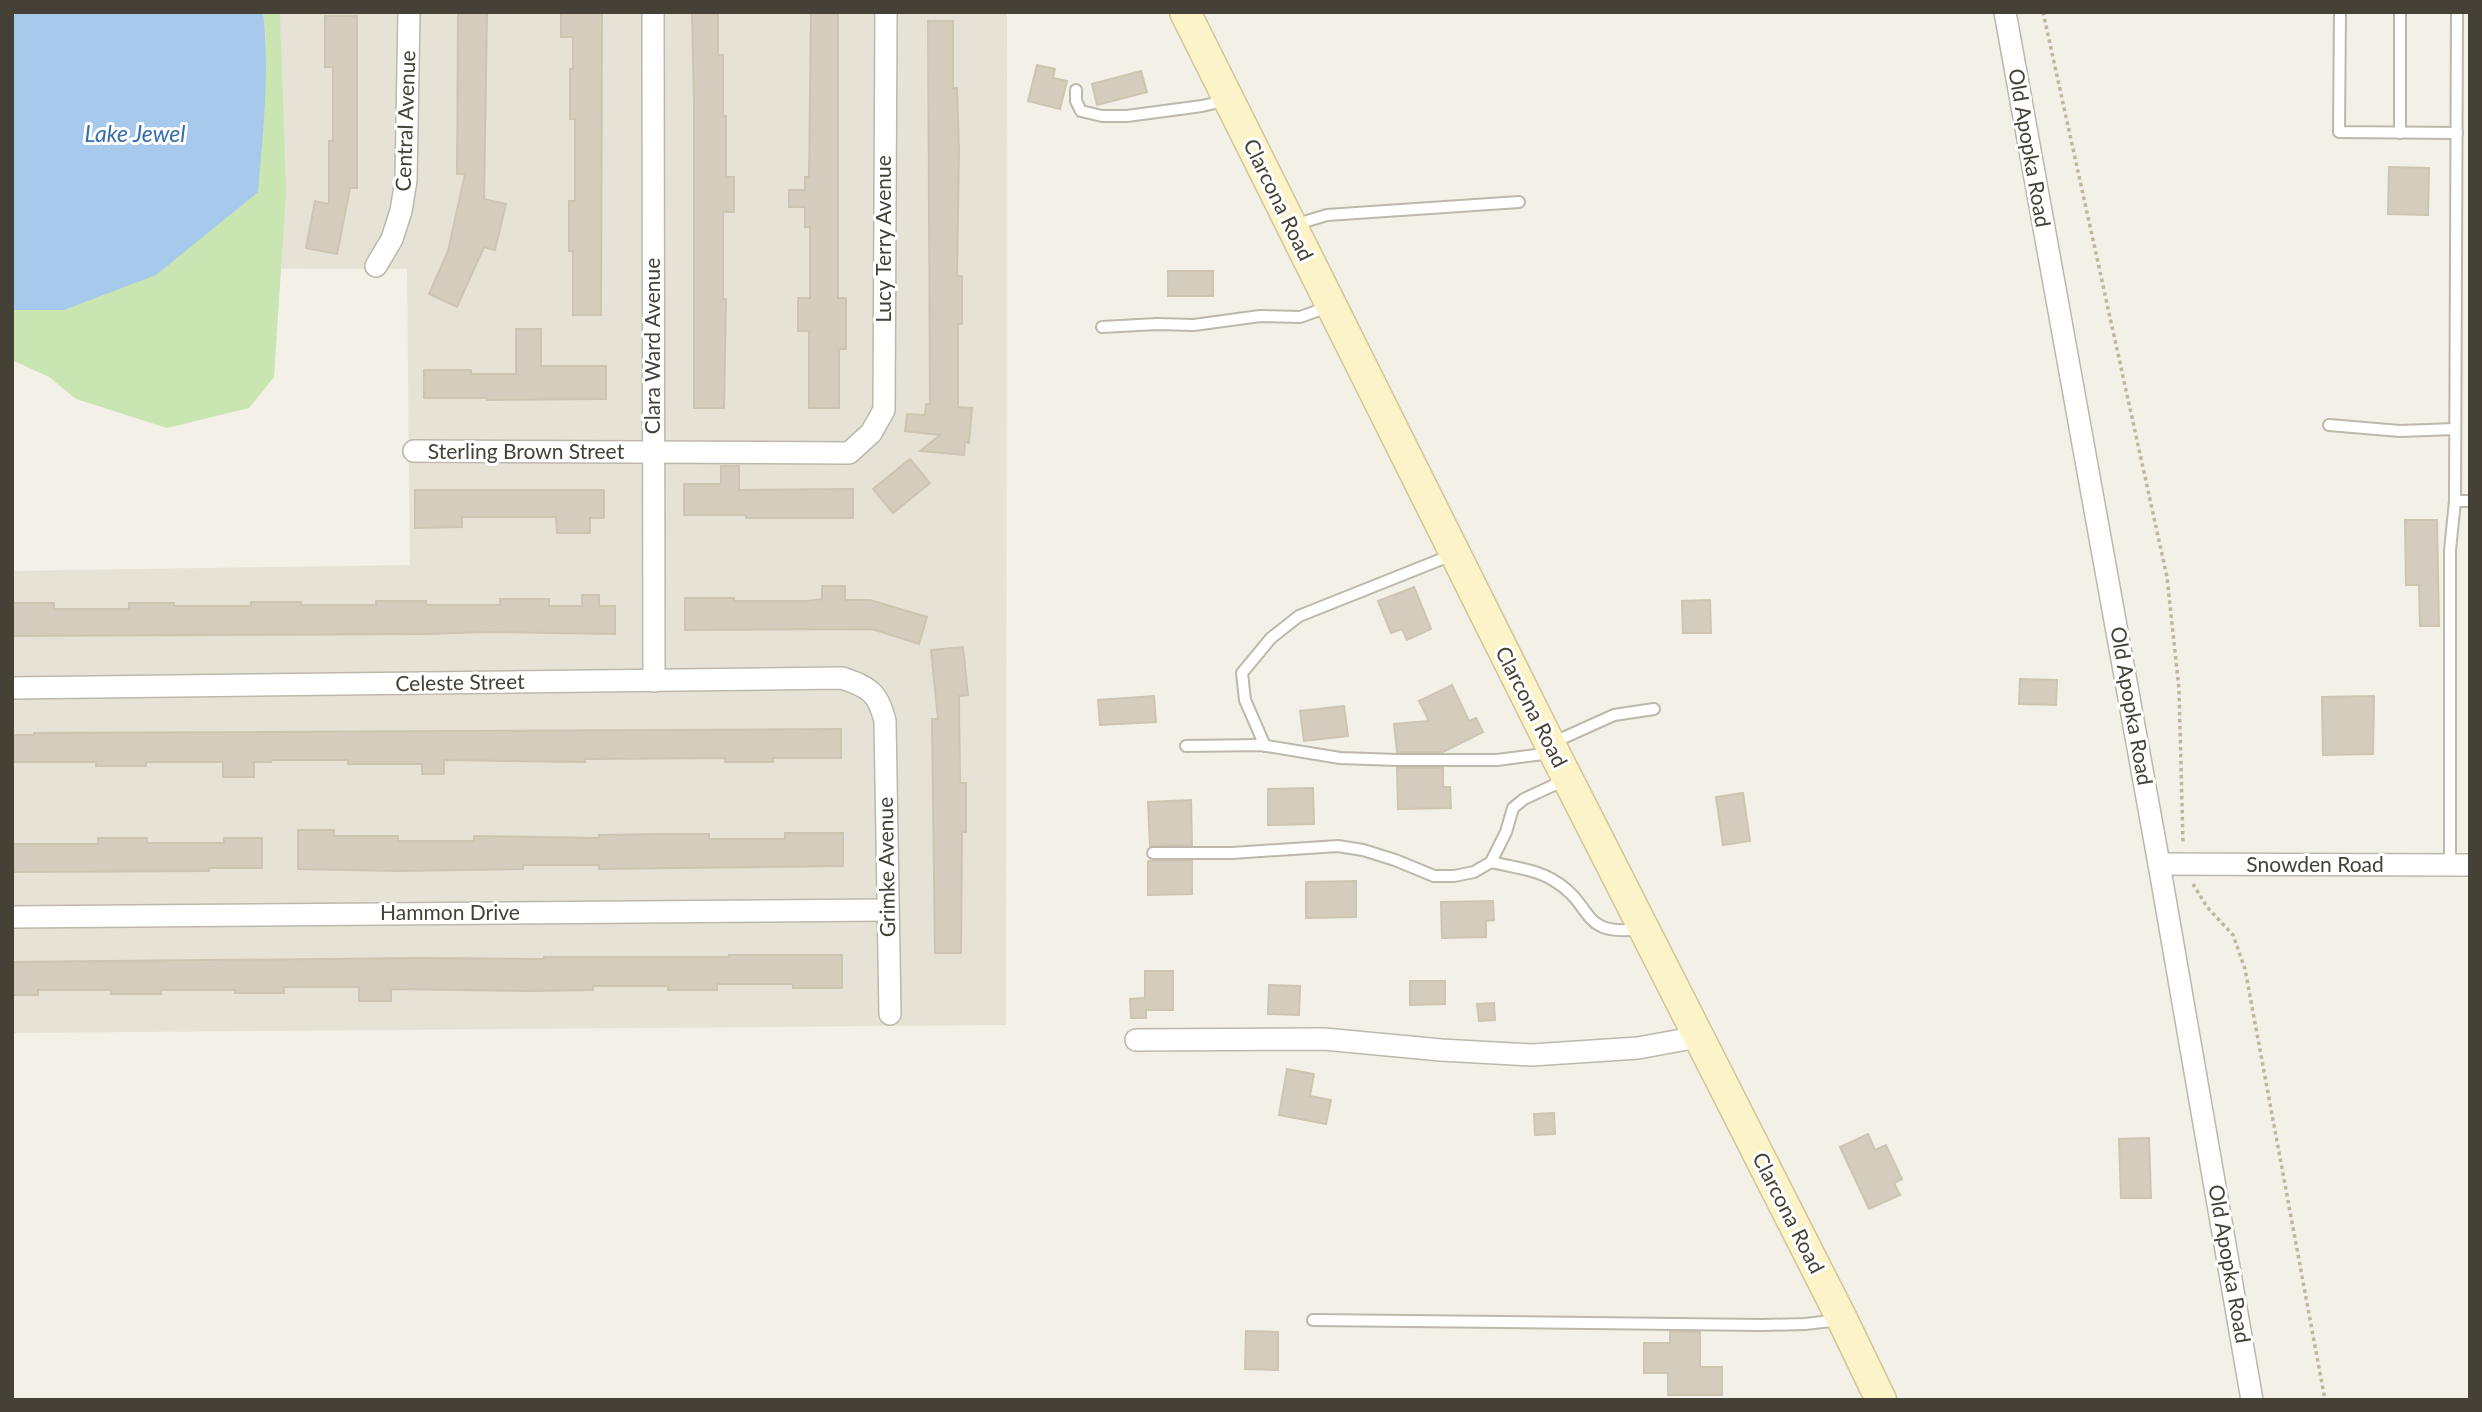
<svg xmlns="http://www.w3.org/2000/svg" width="2482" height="1412" font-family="Lato,sans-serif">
<rect width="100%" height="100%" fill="#f2f0e7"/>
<path fill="#e6e2d5" d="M 147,12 L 1007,12 L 1006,1025 L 12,1033 L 12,571 L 410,565 L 407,269 L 41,268 Z"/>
<path fill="#c9e5b2" d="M 263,12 L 280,12 L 286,192 L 274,377 L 249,408 L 167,428 L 76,399 L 49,377 L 12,360 L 12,310 L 64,310 L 264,121 L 266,37 Z"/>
<path fill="#a6c9ec" d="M 12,12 L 263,12 C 270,71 263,132 258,192 L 156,275 L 64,310 L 12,310 Z"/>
<g fill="#d4cdbd" stroke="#cec5b0" stroke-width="2">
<path d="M 458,12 L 487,12 L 484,199 L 506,204 L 495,250 L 484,247 L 457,307 L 429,294 L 448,251 L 465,174 L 457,174 Z"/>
<path d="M 561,12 L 602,12 L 601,315 L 573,315 L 573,251 L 569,251 L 569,201 L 575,201 L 575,119 L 570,119 L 570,69 L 573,69 L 573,37 L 561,37 Z"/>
<path d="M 692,12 L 718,12 L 718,55 L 723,55 L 723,116 L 726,116 L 726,177 L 734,177 L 734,212 L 723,212 L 723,299 L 726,299 L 724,408 L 694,408 L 694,104 Z"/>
<path d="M 811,12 L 838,12 L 838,298 L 846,298 L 846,349 L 839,349 L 839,408 L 809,408 L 809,331 L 798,331 L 798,298 L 810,298 L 810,227 L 805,227 L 805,207 L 789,207 L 789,190 L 805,190 L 805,177 L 809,177 Z"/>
<path d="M 325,16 L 357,16 L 357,188 L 350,188 L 337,254 L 306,248 L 315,201 L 329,204 L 329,141 L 333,141 L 333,67 L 325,67 Z"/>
<path d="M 928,21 L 953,21 L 953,88 L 957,88 L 959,149 L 957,276 L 962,276 L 962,324 L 958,324 L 958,407 L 972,408 L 969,443 L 965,442 L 964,455 L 920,451 L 940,435 L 905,431 L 907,414 L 925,415 L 926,404 L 930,404 Z"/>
<path d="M 1037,65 L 1055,69 L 1053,78 L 1067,81 L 1060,109 L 1028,101 Z"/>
<path d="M 1141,71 L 1147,92 L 1097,105 L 1092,84 Z"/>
<path d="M 2389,167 L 2429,168 L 2428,215 L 2388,214 Z"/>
<rect x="1168" y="271" width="45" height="25"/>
<path d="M 516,329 L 541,329 L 541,366 L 606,366 L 606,399 L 487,400 L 487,398 L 424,398 L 424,370 L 471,370 L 471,374 L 516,374 Z"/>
<path d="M 910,459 L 930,483 L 893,513 L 873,489 Z"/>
<path d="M 721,466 L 739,466 L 739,490 L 853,489 L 853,518 L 746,518 L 746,515 L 684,515 L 684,484 L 721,484 Z"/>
<path d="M 415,490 L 604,490 L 604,518 L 590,518 L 590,533 L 557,533 L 556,517 L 462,517 L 462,527 L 415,528 Z"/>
<path d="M 2405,520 L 2437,520 L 2439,626 L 2420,626 L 2419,585 L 2406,585 Z"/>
<path d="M 822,586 L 845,586 L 845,600 L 870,600 L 927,617 L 919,644 L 872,629 L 685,630 L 685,598 L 734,598 L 734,601 L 808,601 L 822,599 Z"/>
<path d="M 1414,587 L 1431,629 L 1407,640 L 1402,629 L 1391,633 L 1378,601 Z"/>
<path d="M 582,595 L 599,595 L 599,606 L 615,606 L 615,634 L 487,632 L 426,634 L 12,636 L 12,603 L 54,603 L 54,609 L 129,609 L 129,603 L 174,603 L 174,606 L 251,606 L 251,602 L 301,602 L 301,605 L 376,605 L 376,601 L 426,601 L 426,605 L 500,605 L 500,599 L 549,599 L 549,606 L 582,606 Z"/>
<path d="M 1710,600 L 1711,633 L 1683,633 L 1682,601 Z"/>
<path d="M 963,647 L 968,695 L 959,696 L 960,783 L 966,783 L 966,832 L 962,832 L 961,953 L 935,953 L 932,719 L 938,719 L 931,650 Z"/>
<path d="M 2020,679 L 2057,680 L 2056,705 L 2019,704 Z"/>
<path d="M 1452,685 L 1469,721 L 1476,718 L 1483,732 L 1443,752 L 1397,752 L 1394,724 L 1429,721 L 1419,701 Z"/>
<path d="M 1154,696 L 1156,722 L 1100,725 L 1098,700 Z"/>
<path d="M 2374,696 L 2373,754 L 2323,755 L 2322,697 Z"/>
<path d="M 1344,706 L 1348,736 L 1304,741 L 1300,711 Z"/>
<path d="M 841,729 L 841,758 L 773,758 L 773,762 L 725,762 L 725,758 L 585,759 L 585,762 L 444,760 L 444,774 L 422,774 L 422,764 L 348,764 L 348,760 L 271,760 L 271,762 L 254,762 L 254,777 L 223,777 L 223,762 L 146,762 L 146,766 L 96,766 L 96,762 L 12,762 L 12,735 L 34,735 L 34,733 Z"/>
<path d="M 1397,768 L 1443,768 L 1443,787 L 1450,787 L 1451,808 L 1398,809 Z"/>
<path d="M 1313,788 L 1314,824 L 1268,825 L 1268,789 Z"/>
<path d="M 1743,793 L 1750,841 L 1723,845 L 1716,797 Z"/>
<path d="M 1191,800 L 1192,845 L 1150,846 L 1148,802 Z"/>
<path d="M 298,830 L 334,830 L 334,836 L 398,836 L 398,841 L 474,841 L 474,836 L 599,838 L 599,835 L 662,834 L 709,834 L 709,839 L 785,839 L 785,833 L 843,833 L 843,866 L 599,869 L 599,865 L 523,865 L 523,869 L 398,871 L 298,869 Z"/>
<path d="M 98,838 L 147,838 L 147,843 L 224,843 L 224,838 L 262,838 L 262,868 L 209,868 L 209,871 L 12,872 L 12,844 L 98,844 Z"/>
<path d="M 1148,861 L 1192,861 L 1192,894 L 1148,895 Z"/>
<path d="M 1356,881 L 1356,917 L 1306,918 L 1306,882 Z"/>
<path d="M 1493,901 L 1494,920 L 1486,921 L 1486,937 L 1442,938 L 1441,902 Z"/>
<path d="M 729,955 L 842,955 L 842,988 L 793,988 L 793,984 L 717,984 L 717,990 L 668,990 L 668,986 L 593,986 L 593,990 L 532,991 L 391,989 L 391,1001 L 359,1001 L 359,987 L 284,987 L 284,993 L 235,993 L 235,990 L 161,990 L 161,994 L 111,994 L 111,990 L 38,990 L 38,995 L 12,995 L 12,962 L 420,958 L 544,959 L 544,957 L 729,957 Z"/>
<path d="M 1145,971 L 1173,971 L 1173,1010 L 1146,1010 L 1146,1018 L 1131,1018 L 1130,999 L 1145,998 Z"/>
<path d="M 1410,981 L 1445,981 L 1445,1004 L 1410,1005 Z"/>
<path d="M 1269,985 L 1300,986 L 1299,1015 L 1268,1014 Z"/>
<path d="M 1494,1003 L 1495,1020 L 1479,1021 L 1477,1004 Z"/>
<path d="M 1287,1069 L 1314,1074 L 1310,1096 L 1331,1100 L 1326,1124 L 1279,1115 Z"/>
<path d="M 1554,1113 L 1555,1134 L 1535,1135 L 1534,1114 Z"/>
<path d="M 1868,1134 L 1875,1150 L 1886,1145 L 1902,1179 L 1894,1183 L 1900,1195 L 1869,1209 L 1840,1147 Z"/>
<path d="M 2149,1138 L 2151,1198 L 2121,1198 L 2119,1139 Z"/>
<path d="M 1246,1331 L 1278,1332 L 1278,1370 L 1245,1369 Z"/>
<path d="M 1670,1332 L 1700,1332 L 1700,1367 L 1722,1367 L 1722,1395 L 1668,1395 L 1668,1373 L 1644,1373 L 1644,1343 L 1670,1343 Z"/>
</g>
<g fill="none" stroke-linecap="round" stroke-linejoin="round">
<g stroke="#bdb8aa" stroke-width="14">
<g id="lane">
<path d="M 2340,12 L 2339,132 L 2457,133"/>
<path d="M 2400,12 L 2400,133"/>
<path d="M 1076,90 L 1076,101 L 1081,111 L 1102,116 L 1127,116 L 1202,106 L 1228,100"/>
<path d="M 1294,225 L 1327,215 L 1519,202"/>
<path d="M 1102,327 L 1157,324 L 1194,325 L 1260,316 L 1300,317 L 1331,306"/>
<path d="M 2329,425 L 2400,431 L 2455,429"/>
<path d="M 2455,501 L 2470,501"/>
<path d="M 1552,743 L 1614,715 L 1654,709"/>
<path d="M 1186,746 L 1261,745 L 1340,758 L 1398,760 L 1497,760 L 1551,753"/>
<path d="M 1265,746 L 1245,700 L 1242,673 L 1271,638 L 1299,616 L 1452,555"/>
<path d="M 1153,853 L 1232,853 L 1338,846 L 1363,850 L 1395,860 L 1434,876 L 1454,876 L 1474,872 L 1491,862 L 1506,832 L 1513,808 L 1524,799 L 1565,780"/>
<path d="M 1491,862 C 1511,867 1535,869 1553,880 C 1596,905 1578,937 1640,929"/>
<path d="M 2450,865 L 2450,550 L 2455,501 L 2457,12"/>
<path d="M 1313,1320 L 1762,1325 L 1805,1324 L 1840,1320"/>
</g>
</g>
<g stroke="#bdb8aa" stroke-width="24">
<g id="street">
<path d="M 653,12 L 654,681"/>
<path d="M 2005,12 L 2159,864 L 2252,1400"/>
<path d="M 376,266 L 392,239 L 401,211 L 406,180 L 409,12"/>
<path d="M 414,451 L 849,453 L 871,433 L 884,410 L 886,12"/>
<path d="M 12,688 L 842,678 C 869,687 878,692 885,721 L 890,1014"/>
<path d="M 2159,864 L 2470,865"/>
<path d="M 12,917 L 888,910"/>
<path d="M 1136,1040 L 1324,1039 L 1441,1050 L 1532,1055 L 1638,1048 L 1698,1037"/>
</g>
</g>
<g stroke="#d0c698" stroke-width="33">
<path id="secondary" d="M 1185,12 L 1554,752 L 1842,1319 L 1881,1400"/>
</g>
<g stroke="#bfb69c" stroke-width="3.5" stroke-dasharray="3.5 3.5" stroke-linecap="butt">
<path d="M 2043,12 L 2167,577 L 2179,689 L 2183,843"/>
<path d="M 2193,884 L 2207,907 L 2233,935 L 2245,969 L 2325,1400"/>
</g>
<use href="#lane" stroke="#fff" stroke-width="10"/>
<use href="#street" stroke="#fff" stroke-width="21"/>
<use href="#secondary" stroke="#fcf4c8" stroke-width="30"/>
</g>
<g text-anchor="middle" stroke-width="6" stroke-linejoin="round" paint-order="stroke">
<g font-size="21" fill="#454136" stroke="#fff">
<text transform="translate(406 121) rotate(-88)" y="7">Central Avenue</text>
<text transform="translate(2029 148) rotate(80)" y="7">Old Apopka Road</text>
<text transform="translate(1278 200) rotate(64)" y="7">Clarcona Road</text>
<text transform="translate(884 239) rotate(-90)" y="7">Lucy Terry Avenue</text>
<text transform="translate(653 346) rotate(-90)" y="7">Clara Ward Avenue</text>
<text x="526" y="459">Sterling Brown Street</text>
<text transform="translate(460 683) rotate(-1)" y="7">Celeste Street</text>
<text transform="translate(2131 706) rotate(80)" y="7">Old Apopka Road</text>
<text transform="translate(1531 707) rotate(63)" y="7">Clarcona Road</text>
<text x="2315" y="872">Snowden Road</text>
<text transform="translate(887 867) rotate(-91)" y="7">Grimke Avenue</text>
<text x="450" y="920">Hammon Drive</text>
<text transform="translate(1788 1213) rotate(63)" y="7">Clarcona Road</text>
<text transform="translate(2229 1264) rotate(80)" y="7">Old Apopka Road</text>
</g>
<g font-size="23" font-style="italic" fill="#356eac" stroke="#fff">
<text x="135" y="142">Lake Jewel</text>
</g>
</g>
<rect width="2482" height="1412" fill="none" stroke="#454136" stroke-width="28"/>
</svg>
